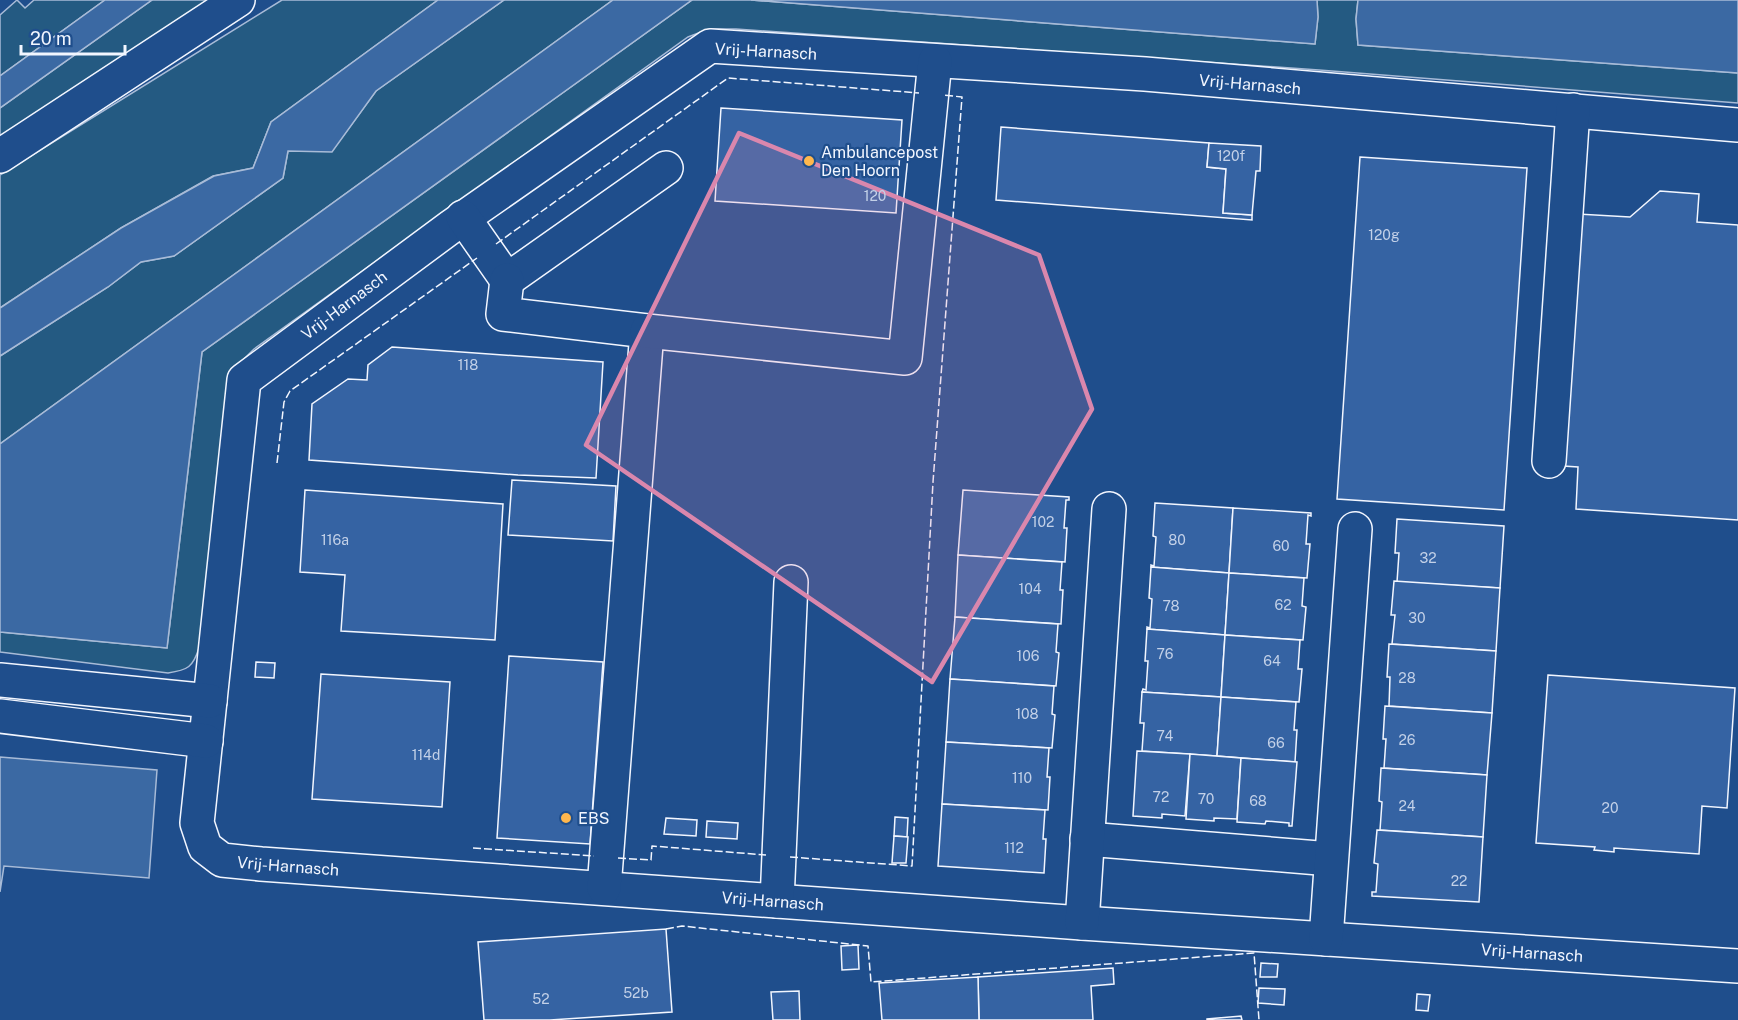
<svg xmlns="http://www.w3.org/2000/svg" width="1738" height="1020" font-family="'Public Sans',sans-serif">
<rect width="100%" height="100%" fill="#1f4e8c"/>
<g fill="#245a82" stroke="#a8bbd7" stroke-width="1.5">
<path d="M 17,0 L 25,8 L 34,0 L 105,0 L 0,76 L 0,15 Z"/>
<path d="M 152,0 L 209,0 L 0,140 L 0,108 Z"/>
<path d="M 282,0 L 438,0 L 271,122 L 253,168 L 213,176 L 121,228 L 0,308 L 0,175 Z"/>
<path d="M 504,0 L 613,0 L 0,444 L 0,356 L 108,287 L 141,262 L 174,256 L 283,178 L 288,151 L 332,151 L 376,91 Z"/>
<path d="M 692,0 L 751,0 L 1315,44 L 1318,17 L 1317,0 L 1358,0 L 1356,19 L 1358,45 L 1738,73 L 1738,103 L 1319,70 L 736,29 L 709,29 L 688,37 L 254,349 L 241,362 L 229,390 L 199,648 C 193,667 188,670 168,673 L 0,652 L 0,632 L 167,648 L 202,352 Z"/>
</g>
<g fill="#3b69a3" stroke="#a8bbd7" stroke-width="1.5">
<path d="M 105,0 L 152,0 L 0,108 L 0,76 Z"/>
<path d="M 438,0 L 504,0 L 376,91 L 332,152 L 288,151 L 283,178 L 174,256 L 141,262 L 108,287 L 0,356 L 0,308 L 121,228 L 214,176 L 253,168 L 271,122 Z"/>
<path d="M 613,0 L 692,0 L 202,352 L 167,648 L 0,632 L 0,444 Z"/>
<path d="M 751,0 L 1317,0 L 1318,17 L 1315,44 Z"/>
<path d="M 1358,0 L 1738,0 L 1738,73 L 1358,45 L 1356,19 Z"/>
<path d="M 0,757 L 157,770 L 149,878 L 4,866 L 0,892 Z"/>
</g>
<g fill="#3563a3" stroke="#f2f6ff" stroke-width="1.5">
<path d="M 721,108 L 902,120 L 896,213 L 715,201 Z"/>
<path d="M 1001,127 L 1209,143 L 1207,167 L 1226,169 L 1223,213 L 1252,215 L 1252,220 L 996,200 Z"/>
<path d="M 1209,143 L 1261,146 L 1260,171 L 1256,171 L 1252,215 L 1223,213 L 1226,169 L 1207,167 Z"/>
<path d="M 1360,157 L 1527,168 L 1504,510 L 1337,499 Z"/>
<path d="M 1660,191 L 1699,194 L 1697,222 L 1738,225 L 1738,520 L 1576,509 L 1578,467 L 1563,466 L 1578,214 L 1630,217 Z"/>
<path d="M 392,347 L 603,362 L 596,478 L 518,475 L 309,460 L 312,404 L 348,379 L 367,380 L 368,365 Z"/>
<path d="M 512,480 L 616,486 L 613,541 L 508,535 Z"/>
<path d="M 305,490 L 503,504 L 495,640 L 341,631 L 345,575 L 300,572 Z"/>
<path d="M 963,490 L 1069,497 L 1069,500 L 1066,500 L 1064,528 L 1067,528 L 1065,562 L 958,555 Z"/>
<path d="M 1155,503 L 1233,508 L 1229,573 L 1151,567 L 1151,565 L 1154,566 L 1156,537 L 1153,536 Z"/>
<path d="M 1233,508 L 1311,513 L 1311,516 L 1308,515 L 1306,544 L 1310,544 L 1307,578 L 1229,573 Z"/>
<path d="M 1397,519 L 1504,526 L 1500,588 L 1397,582 L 1399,553 L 1395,553 Z"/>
<path d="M 958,555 L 1062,562 L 1060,590 L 1063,590 L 1061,624 L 955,617 Z"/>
<path d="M 1151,567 L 1229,573 L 1225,635 L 1147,629 L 1147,627 L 1150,628 L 1152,599 L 1149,598 Z"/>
<path d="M 1229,573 L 1304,578 L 1302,606 L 1306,607 L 1303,640 L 1225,635 Z"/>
<path d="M 1394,581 L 1500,588 L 1496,651 L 1392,644 L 1395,615 L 1391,615 Z"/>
<path d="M 955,617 L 1058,624 L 1056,652 L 1059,653 L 1056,686 L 950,679 Z"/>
<path d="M 1147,629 L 1225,635 L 1221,697 L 1142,692 L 1143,689 L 1146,690 L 1148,661 L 1145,661 Z"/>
<path d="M 1225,635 L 1300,640 L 1298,669 L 1302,669 L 1299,702 L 1221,697 Z"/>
<path d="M 1389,644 L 1496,651 L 1492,713 L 1389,706 L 1390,677 L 1387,677 Z"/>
<path d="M 509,656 L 603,662 L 590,844 L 497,838 Z"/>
<path d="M 256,662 L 275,663 L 274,678 L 255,677 Z"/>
<path d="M 321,674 L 450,682 L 442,807 L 312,799 Z"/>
<path d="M 1548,675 L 1735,688 L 1727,808 L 1702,806 L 1699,854 L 1614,848 L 1614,852 L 1594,850 L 1595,847 L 1536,843 Z"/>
<path d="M 950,679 L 1054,686 L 1052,714 L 1055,715 L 1052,748 L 946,742 Z"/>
<path d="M 1142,692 L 1221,697 L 1217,756 L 1142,751 L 1144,723 L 1140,723 Z"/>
<path d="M 1221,697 L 1296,702 L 1294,730 L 1297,730 L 1295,762 L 1217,756 Z"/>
<path d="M 1385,706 L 1492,713 L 1487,775 L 1384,768 L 1386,739 L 1383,739 Z"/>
<path d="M 946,742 L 1049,748 L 1047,777 L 1050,777 L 1048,810 L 942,804 Z"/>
<path d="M 1137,751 L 1190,754 L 1185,816 L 1162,814 L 1162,818 L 1133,816 Z"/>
<path d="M 1190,754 L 1241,758 L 1237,819 L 1214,818 L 1214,821 L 1186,819 Z"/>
<path d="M 1241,758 L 1297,762 L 1292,826 L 1289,826 L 1289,823 L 1266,821 L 1265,824 L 1237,822 Z"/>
<path d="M 1381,768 L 1487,775 L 1483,837 L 1380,830 L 1382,802 L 1379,801 Z"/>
<path d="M 942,804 L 1045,810 L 1043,839 L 1046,839 L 1044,873 L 938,866 Z"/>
<path d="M 895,817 L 908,818 L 907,837 L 894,836 Z"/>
<path d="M 666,818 L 697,820 L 696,836 L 664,834 Z"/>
<path d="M 707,821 L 738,823 L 737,839 L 706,837 Z"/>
<path d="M 1377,830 L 1483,837 L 1479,902 L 1372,896 L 1372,892 L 1376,892 L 1378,864 L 1374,863 Z"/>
<path d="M 894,836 L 908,837 L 906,863 L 892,863 Z"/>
<path d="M 666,929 L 672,1012 L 550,1020 L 484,1020 L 478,942 Z"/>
<path d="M 858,945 L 859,969 L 842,970 L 841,946 Z"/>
<path d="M 1261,963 L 1278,964 L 1277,977 L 1260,977 Z"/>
<path d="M 1113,968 L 1114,984 L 1091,986 L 1093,1020 L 979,1020 L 978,977 Z"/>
<path d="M 978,977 L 979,1020 L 882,1020 L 879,983 Z"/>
<path d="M 1259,988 L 1285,989 L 1284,1005 L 1258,1003 Z"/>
<path d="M 799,991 L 800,1020 L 773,1020 L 771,992 Z"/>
<path d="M 1417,994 L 1430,995 L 1428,1011 L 1416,1010 Z"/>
<path d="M 1241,1016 L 1242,1020 L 1207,1020 L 1207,1019 Z"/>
</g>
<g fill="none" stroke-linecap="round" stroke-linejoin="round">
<g stroke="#f2f6ff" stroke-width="36">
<g id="minor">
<path id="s1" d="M 1738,125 L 1145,74 L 710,46 L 452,226 L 244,380 L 197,823 L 205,847 L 222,860 L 261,864 L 1082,923 L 1738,966"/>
<path d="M 463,217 L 507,280 L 666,168"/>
<path d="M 507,280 L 503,314 L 647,331 L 604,888"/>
<path d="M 647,331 L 905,358 L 935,61"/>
<path d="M 1549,461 L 1573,110"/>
<path d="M 0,680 L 210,701"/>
<path d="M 0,716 L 206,741"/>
<path d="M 1087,839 L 1331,859"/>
<path d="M 777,901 L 791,582"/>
<path d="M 1082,923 L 1109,509"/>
<path d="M 1326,939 L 1355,529"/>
</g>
</g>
<g stroke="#f2f6ff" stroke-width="36">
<path id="highway" d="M 0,156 L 238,0"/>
</g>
<use href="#minor" stroke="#1f4e8c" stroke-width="33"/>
<use href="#highway" stroke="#1f4e8c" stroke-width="33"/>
<g stroke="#f2f6ff" stroke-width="1.5" stroke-dasharray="8 3" stroke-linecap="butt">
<path d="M 496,244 L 728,78 L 919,93"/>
<path d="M 277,463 L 284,402 L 290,391 L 477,258"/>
<path d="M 473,848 L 594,856"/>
<path d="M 790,857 L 912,866 L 933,482 L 962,97 L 943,95"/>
<path d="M 618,858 L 651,860 L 652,846 L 766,855"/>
<path d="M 666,929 L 682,926 L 868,946 L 871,982 L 1254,953 L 1259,1020"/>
</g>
</g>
<path fill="#da87ad" fill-opacity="0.2" stroke="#da87ad" stroke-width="4.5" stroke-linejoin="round" d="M 739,133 L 1039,255 L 1092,409 L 932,682 L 586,445 Z"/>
<g fill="#ffb74d" stroke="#1f4e8c" stroke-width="2">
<circle cx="809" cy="161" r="6"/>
<circle cx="566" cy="818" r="6"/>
</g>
<g text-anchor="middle" stroke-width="4.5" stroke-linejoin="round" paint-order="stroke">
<g font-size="14" fill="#c3d1e8">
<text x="1231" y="161">120f</text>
<text x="875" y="201">120</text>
<text x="1384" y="240">120g</text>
<text x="468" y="370">118</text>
<text x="1043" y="527">102</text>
<text x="335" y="545">116a</text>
<text x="1177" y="545">80</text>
<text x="1281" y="551">60</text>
<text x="1428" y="563">32</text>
<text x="1030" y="594">104</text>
<text x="1283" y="610">62</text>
<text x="1171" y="611">78</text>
<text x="1417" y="623">30</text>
<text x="1165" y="659">76</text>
<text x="1028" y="661">106</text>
<text x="1272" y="666">64</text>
<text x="1407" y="683">28</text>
<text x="1027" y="719">108</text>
<text x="1165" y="741">74</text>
<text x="1407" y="745">26</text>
<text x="1276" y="748">66</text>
<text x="426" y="760">114d</text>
<text x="1022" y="783">110</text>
<text x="1161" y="802">72</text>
<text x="1206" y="804">70</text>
<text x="1258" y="806">68</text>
<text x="1407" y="811">24</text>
<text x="1610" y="813">20</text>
<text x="1014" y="853">112</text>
<text x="1459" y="886">22</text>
<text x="636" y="998">52b</text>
<text x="541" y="1004">52</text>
</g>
<g font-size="16" fill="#f2f6ff" stroke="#1f4e8c">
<text transform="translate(766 51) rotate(3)" y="6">Vrij-Harnasch</text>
<text transform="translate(1250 84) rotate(5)" y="6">Vrij-Harnasch</text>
<text transform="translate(344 305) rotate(-37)" y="6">Vrij-Harnasch</text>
<text dy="6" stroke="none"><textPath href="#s1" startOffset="2163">Vrij-Harnasch</textPath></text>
<text dy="6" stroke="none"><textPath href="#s1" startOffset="2649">Vrij-Harnasch</textPath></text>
<text dy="6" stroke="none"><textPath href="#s1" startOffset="3410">Vrij-Harnasch</textPath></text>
</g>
<g font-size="16" fill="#f2f6ff" stroke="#1f4e8c" text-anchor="start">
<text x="821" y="158">Ambulancepost<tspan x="821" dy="18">Den Hoorn</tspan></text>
<text x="578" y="824">EBS</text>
</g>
</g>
<path d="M21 45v9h104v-9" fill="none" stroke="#f2f6ff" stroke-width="3"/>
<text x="30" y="45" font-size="18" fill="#f2f6ff" stroke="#1f4e8c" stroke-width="4.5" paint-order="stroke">20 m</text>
</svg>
